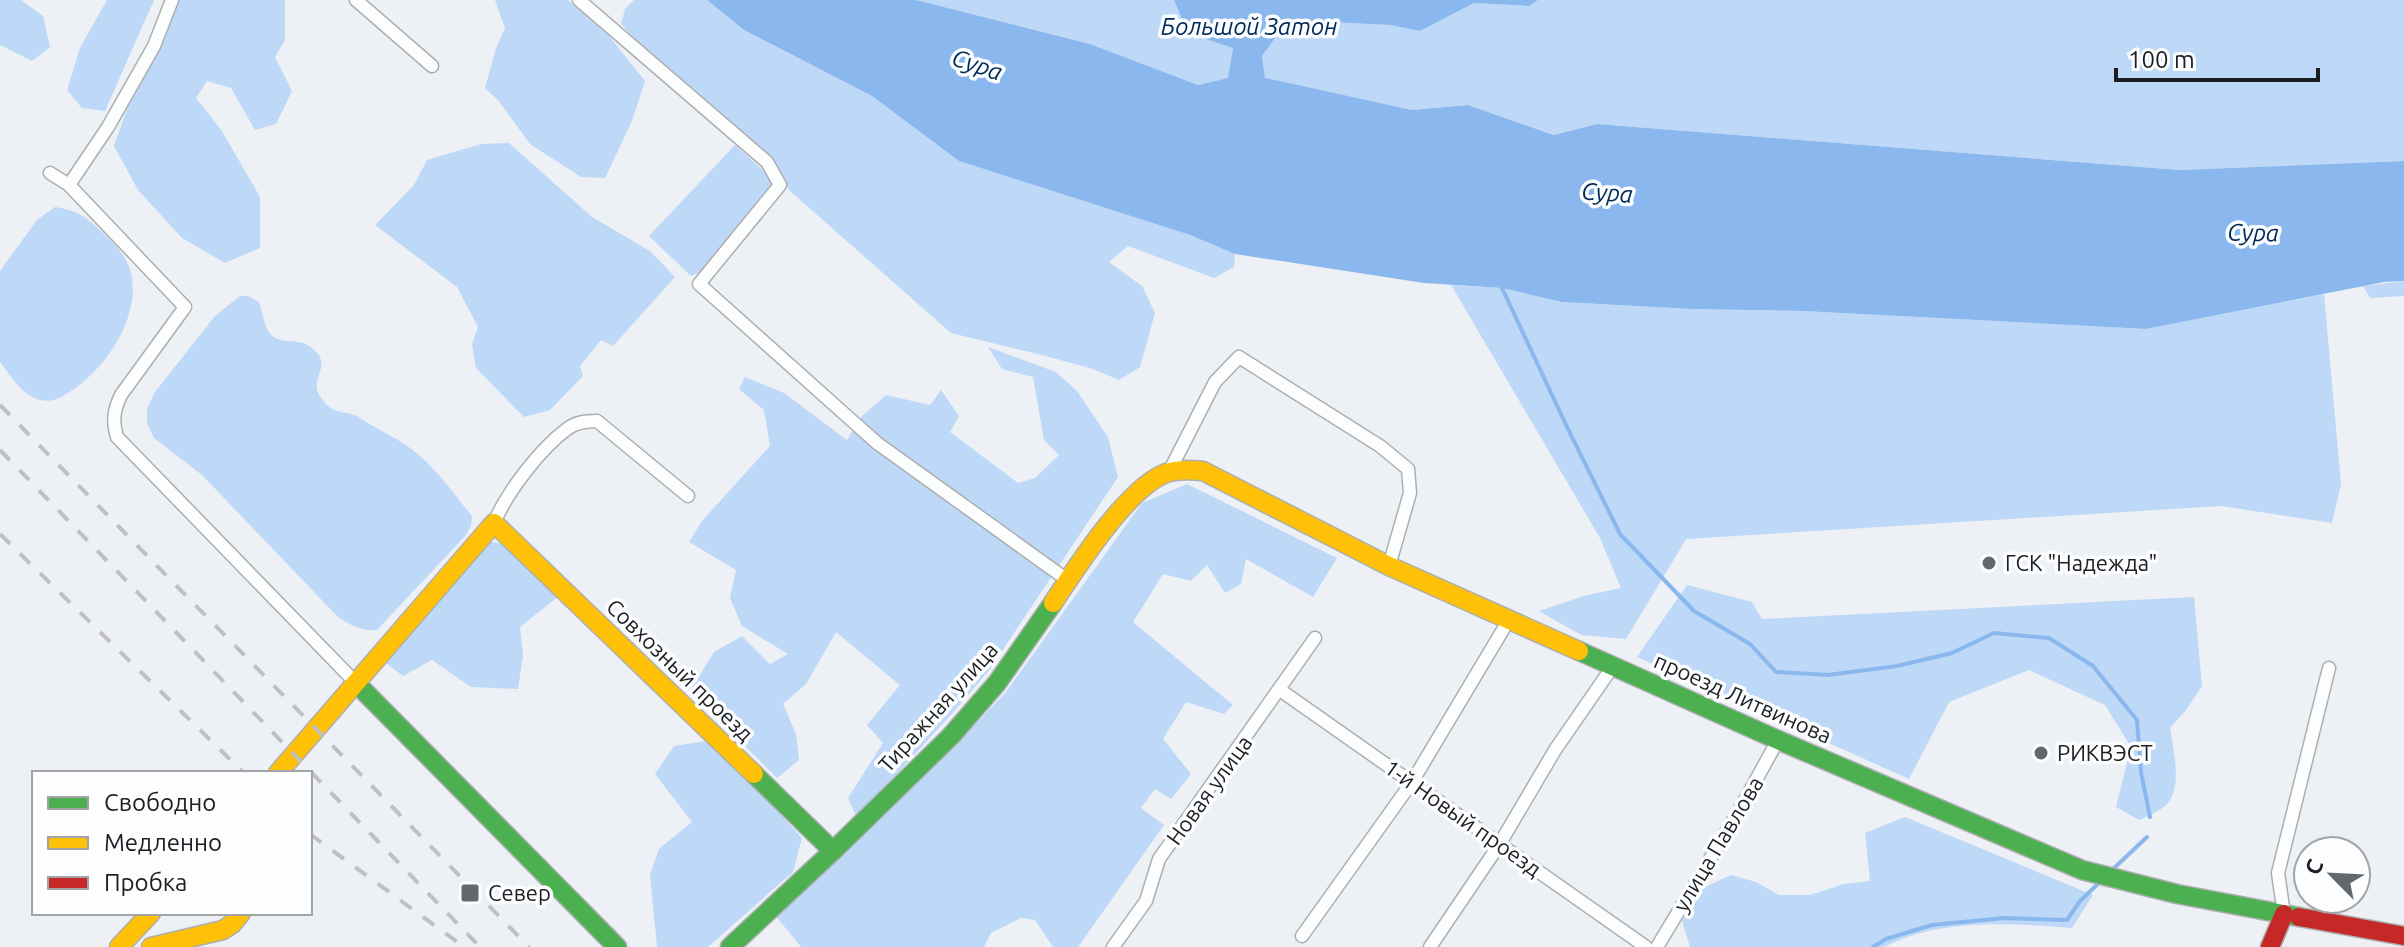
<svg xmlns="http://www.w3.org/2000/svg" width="2404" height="947" font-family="Ubuntu,sans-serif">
<rect width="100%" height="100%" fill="#edf0f4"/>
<g fill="#bed8f8">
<path d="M 0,0 L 21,0 L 43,16 L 50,47 L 32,61 L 0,45 Z"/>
<path d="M 107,0 L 154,0 L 105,111 L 82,108 L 67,90 L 80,48 Z"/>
<path d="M 175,0 L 285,0 L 285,40 L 275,57 L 292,91 L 276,124 L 255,130 L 231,88 L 207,81 L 196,98 L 222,131 L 260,197 L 260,248 L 225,263 L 182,238 L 138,190 L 114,146 L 127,109 L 157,52 Z"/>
<path d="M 495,0 L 568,0 L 609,36 L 645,81 L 632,121 L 605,178 L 581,177 L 530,144 L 498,100 L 485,88 L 496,48 L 505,28 Z"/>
<path d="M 634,0 L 707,0 L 744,30 L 872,96 L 959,161 L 1190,235 L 1235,254 L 1234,267 L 1214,278 L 1128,246 L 1109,262 L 1142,286 L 1155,313 L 1140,367 L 1119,380 L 1093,369 L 1042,355 L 951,333 L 790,191 L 770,157 L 673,80 L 621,24 L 625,9 Z"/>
<path d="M 916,0 L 1174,0 L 1188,33 L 1233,47 L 1229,78 L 1198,85 L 1090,44 Z"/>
<path d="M 1538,0 L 2404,0 L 2404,161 L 2179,170 L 1597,124 L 1555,135 L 1468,105 L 1412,110 L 1265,79 L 1262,56 L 1288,20 L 1390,25 L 1420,31 L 1474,3 L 1529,6 Z"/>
<path d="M 509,143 L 592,217 L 650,251 L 675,277 L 613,346 L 601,340 L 580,366 L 583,376 L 550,410 L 524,417 L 476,368 L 472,344 L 478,327 L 457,287 L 375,225 L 414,185 L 427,160 L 481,144 Z"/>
<path d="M 735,145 L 775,181 L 701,272 L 691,276 L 649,236 Z"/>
<path d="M 55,207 C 78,211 87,217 103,233 C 116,245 130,260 132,279 C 138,320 106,367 74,389 C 62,397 54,403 40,400 C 23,396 10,375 0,362 L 0,271 L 37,220 Z"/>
<path d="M 2404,281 L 2404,296 L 2370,298 L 2363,286 Z"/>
<path d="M 1451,285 L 1502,288 L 1562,302 L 1692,309 L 1803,311 L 2146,329 L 2324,294 L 2341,484 L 2332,523 L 2221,506 L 1686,539 L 1626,639 L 1581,635 L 1539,611 L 1584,596 L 1621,588 L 1600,538 Z"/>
<path d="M 240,296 L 248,296 L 259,302 C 262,311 264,323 268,331 C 278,347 298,336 312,348 C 338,369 299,379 328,406 C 335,413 348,412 357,416 C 362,419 367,423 373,426 C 385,433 398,439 410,448 C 434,465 453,493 472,516 L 471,526 L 466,535 L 377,630 C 361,631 352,626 338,617 L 202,475 L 154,438 L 147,423 L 147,408 L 155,392 L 215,316 Z"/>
<path d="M 988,347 L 1056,372 L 1077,391 L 1108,437 L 1118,477 L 990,669 L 956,709 L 857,818 L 848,798 L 883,743 L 867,725 L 900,685 L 836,632 L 806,684 L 783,704 L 796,734 L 799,760 L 777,778 L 690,691 L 714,652 L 742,636 L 770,664 L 788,654 L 742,626 L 730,598 L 736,570 L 689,542 L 702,521 L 770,446 L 764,410 L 739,389 L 745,377 L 784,393 L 847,440 L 862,416 L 886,395 L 930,405 L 941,390 L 959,416 L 950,432 L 1018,483 L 1035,478 L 1059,455 L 1044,440 L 1033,377 L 1002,369 Z"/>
<path d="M 1187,484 L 1337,558 L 1313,597 L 1246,559 L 1241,584 L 1225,593 L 1207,565 L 1191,581 L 1163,574 L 1133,622 L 1233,705 L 1224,714 L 1186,702 L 1163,739 L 1191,774 L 1171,799 L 1155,789 L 1141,808 L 1164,825 L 1078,947 L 1053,947 L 1035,920 L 1021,918 L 991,933 L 984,947 L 801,947 L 775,915 L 936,765 L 1006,692 L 1142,503 Z"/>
<path d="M 488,541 L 514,547 L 559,596 L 520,627 L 523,656 L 518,689 L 471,687 L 432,660 L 403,676 L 382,660 Z"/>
<path d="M 1687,585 L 1752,602 L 1762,619 L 2194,597 L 2202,686 L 2186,710 L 2170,728 C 2173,750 2183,786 2167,804 C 2160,811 2148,816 2139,820 L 2116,807 L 2131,747 L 2105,705 L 2029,670 L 1949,702 L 1909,779 L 1637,657 Z"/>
<path d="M 713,740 L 802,838 L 793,872 L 708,947 L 657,947 L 650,875 L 659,849 L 692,822 L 655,774 L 674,746 Z"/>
<path d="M 1905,817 L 2093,895 L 2072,928 C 2011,923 1940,918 1884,947 L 1690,947 L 1682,921 L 1699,890 L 1731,875 L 1756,882 L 1779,895 L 1810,895 L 1844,884 L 1870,881 L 1865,833 Z"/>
</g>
<path fill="#8ab7ed" d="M 707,0 L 916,0 L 1090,44 L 1198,85 L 1228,78 L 1233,48 L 1188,33 L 1174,0 L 1538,0 L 1529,6 L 1474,3 L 1420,31 L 1390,25 L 1288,20 L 1262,56 L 1265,78 L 1412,110 L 1468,105 L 1554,135 L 1597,124 L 2179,170 L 2404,161 L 2404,281 L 2384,282 L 2146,329 L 1803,311 L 1692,309 L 1562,302 L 1502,288 L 1424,283 L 1235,254 L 1190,235 L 959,161 L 872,96 L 744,30 Z"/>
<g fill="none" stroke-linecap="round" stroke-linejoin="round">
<g stroke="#8ab7ed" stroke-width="4">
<path d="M 1502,288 L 1567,427 L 1620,534 L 1694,611 L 1750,644 L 1776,672 L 1828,675 L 1897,666 L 1952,653 L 1994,633 L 2049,638 L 2093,666 L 2137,720 L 2141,772 L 2150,817"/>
<path d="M 2111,871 L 2147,837"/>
<path d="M 1873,947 L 1886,939 L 1932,925 L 2004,918 L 2067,920 L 2080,901 L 2102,880"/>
</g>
<g stroke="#acaeb1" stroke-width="15">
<g id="street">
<path d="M 356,0 L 432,66"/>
<path d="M 579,0 L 767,162 L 780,185 L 699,284 L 877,443 L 1066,579"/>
<path d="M 50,173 L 69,185 L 185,307 L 121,395 C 114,410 112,420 117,437 L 356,683"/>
<path d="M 69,185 L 108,127 L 154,46 L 172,0"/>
<path d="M 1170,470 L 1215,382 L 1239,357 L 1380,446 L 1408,469 L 1410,493 L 1389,566"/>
<path d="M 494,523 C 507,492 540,449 567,429 C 576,422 586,421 597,421 L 688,496"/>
<path d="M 1280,690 L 1646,947"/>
<path d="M 2284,914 L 2278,873 L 2329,668"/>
<path d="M 1302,936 L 1412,782 L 1510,618"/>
<path d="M 1113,947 L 1146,901 L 1159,859 L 1315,638"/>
<path d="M 1430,947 L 1499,845 L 1555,750 L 1613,666"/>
<path d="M 1657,947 L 1740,809 L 1778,740"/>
</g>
</g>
<g stroke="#acaeb1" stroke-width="21">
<g id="fast">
<path d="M 1579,651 L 1778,740 L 2082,870 L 2177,894 L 2299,917"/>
<path d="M 356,683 L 617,947"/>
<path d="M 754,774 L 833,851"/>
<path d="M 730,947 L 833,851 L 951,736 L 997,683 L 1053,603"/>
</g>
</g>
<g stroke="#acaeb1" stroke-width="21">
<g id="slow">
<path d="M 1053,603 C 1076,568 1127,488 1166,473 C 1178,469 1191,470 1203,471 L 1389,566 L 1579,651"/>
<path d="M 278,773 L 494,523 L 754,774"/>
<path d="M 119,947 L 151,913"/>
<path d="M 151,947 L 223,930 L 232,924 L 241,913"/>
</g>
</g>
<g stroke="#acaeb1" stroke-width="21">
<g id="jam">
<path d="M 2299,917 L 2404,936"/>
<path d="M 2270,947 L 2284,914"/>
</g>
</g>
<use href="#street" stroke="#fcfdfd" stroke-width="12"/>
<use href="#fast" stroke="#4caf50" stroke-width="18"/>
<use href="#slow" stroke="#ffc107" stroke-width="18"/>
<use href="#jam" stroke="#c62828" stroke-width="18"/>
<g stroke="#c0c0c2" stroke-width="4" stroke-dasharray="14 14" stroke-linecap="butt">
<path d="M 0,405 L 529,947"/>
<path d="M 0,450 L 480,947"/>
<path d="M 0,534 L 244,773"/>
<path d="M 310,834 L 464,947"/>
</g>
</g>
<g fill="#65686b" stroke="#fbfdfe" stroke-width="3">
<circle cx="1989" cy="563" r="8"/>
<circle cx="2041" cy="753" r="8"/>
<rect x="460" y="883" width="20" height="20" rx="4"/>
</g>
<g text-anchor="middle" stroke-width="7" stroke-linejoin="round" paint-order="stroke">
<g font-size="22" fill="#1c1e21" stroke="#fbfdfe" text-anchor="start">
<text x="2005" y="571">ГСК "Надежда"</text>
<text x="2057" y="761">РИКВЭСТ</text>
<text x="488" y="901">Север</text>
</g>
<g font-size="22" fill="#1c1e21" stroke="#fbfdfe">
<text transform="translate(680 670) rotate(44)" y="8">Совхозный проезд</text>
<text transform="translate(1743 698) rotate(24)" y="8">проезд Литвинова</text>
<text transform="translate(938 707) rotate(-48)" y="8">Тиражная улица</text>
<text transform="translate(1209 790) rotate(-54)" y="8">Новая улица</text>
<text transform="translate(1463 818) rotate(35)" y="8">1-й Новый проезд</text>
<text transform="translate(1718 844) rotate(-59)" y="8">улица Павлова</text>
</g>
<g font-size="24" font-style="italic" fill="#002b59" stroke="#fbfdfe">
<text x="1249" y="35">Большой Затон</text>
<text transform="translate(977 65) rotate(19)" y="8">Сура</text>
<text transform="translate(1607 193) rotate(4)" y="8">Сура</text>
<text transform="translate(2253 233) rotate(1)" y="8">Сура</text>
</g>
</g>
<rect x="32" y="771" width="280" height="144" fill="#fbfdfe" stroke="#a2a4a6" stroke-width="2"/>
<rect x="48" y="797" width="40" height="12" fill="#4caf50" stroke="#a2a4a6" stroke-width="2"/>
<text x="104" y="811" font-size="24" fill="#1c1e21">Свободно</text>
<rect x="48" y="837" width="40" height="12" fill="#ffc107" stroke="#a2a4a6" stroke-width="2"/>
<text x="104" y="851" font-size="24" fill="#1c1e21">Медленно</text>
<rect x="48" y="877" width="40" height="12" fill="#c62828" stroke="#a2a4a6" stroke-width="2"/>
<text x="104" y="891" font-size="24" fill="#1c1e21">Пробка</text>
<g transform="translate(2332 875) rotate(294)"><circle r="38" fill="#fbfdfe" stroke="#a2a4a6" stroke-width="2"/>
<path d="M0-6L14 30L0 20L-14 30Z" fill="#65686b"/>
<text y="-12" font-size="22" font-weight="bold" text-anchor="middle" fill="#1c1e21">С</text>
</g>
<path d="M2116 68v12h202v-12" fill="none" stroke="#1c1e21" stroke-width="4"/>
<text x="2128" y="68" font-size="24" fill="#1c1e21" stroke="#fbfdfe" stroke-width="6" paint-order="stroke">100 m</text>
</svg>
